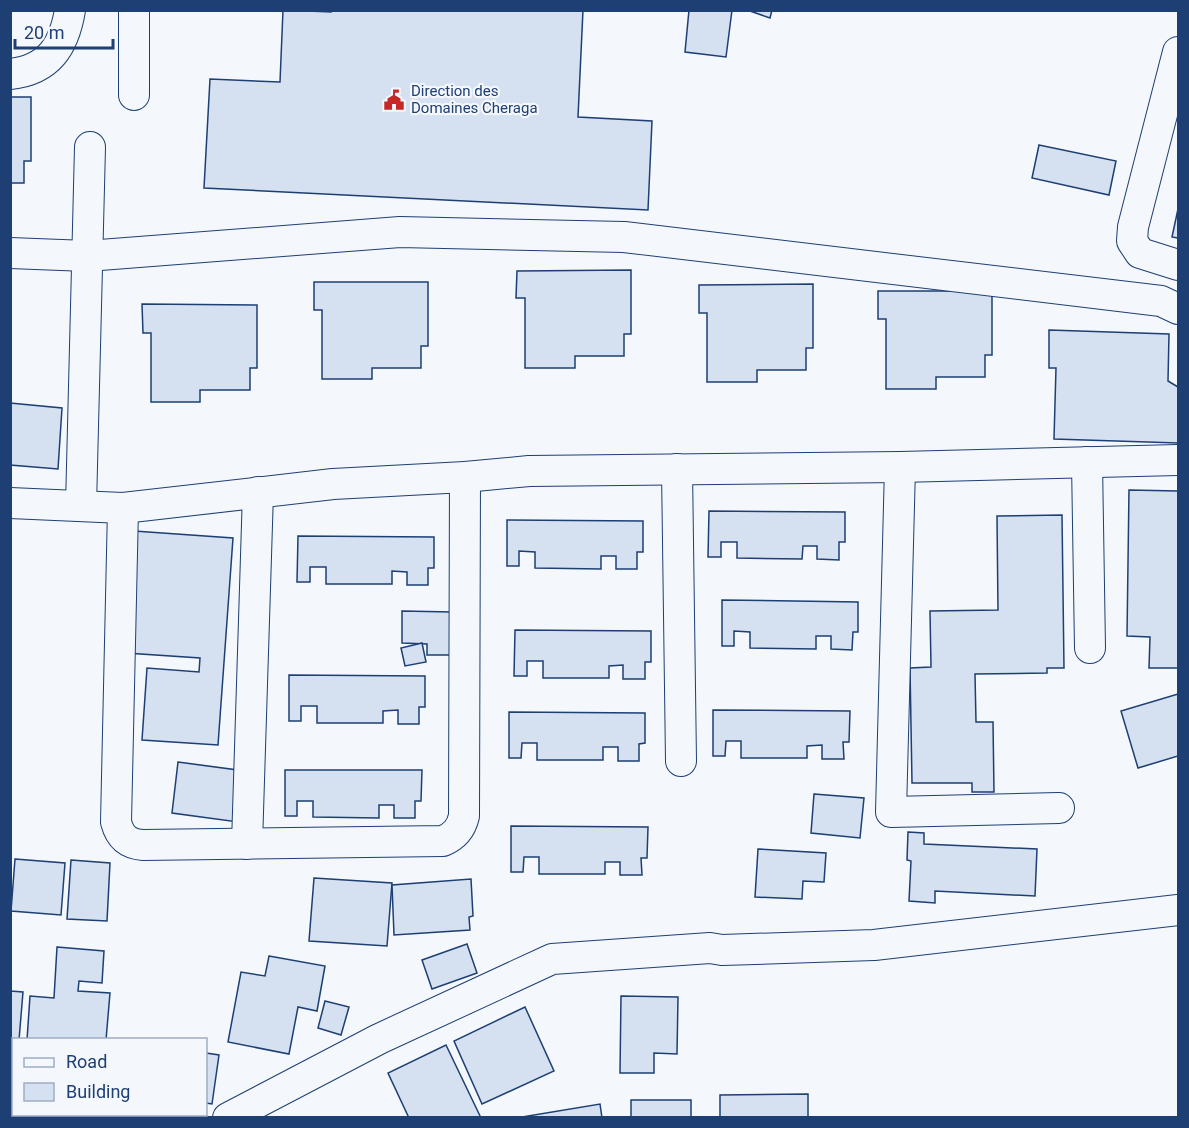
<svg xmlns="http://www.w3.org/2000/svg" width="1189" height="1128" font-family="Roboto,sans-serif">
<rect width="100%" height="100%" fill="#f4f7fb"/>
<g fill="#d5e0f0" stroke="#1d3f73" stroke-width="1.5">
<path d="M 283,10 L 331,12 L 331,10 L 583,10 L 578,117 L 652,121 L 648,210 L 204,188 L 210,79 L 280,82 Z"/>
<path d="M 689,10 L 732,10 L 726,57 L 685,52 Z"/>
<path d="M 747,10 L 772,10 L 770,18 Z"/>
<path d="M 10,97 L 31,97 L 31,161 L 24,161 L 24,183 L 10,183 Z"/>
<path d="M 1039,145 L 1116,161 L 1109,195 L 1032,178 Z"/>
<path d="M 1178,209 L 1178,238 L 1172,237 Z"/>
<path d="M 631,270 L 631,334 L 624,334 L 624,356 L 575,356 L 575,368 L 525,368 L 525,298 L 516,298 L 517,271 Z"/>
<path d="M 314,282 L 428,282 L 428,346 L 421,346 L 421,368 L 372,368 L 372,379 L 322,379 L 322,310 L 314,310 Z"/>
<path d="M 813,284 L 813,348 L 806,348 L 806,370 L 757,370 L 757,382 L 707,382 L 707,313 L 699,313 L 699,285 Z"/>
<path d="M 878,291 L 992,291 L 992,355 L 985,355 L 985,377 L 936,377 L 936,389 L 886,389 L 886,319 L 878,319 Z"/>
<path d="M 142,304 L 257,305 L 257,368 L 250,368 L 250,390 L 200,390 L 200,402 L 151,402 L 151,333 L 143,333 Z"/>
<path d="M 1049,330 L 1169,334 L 1168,381 L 1178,387 L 1178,443 L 1054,439 L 1056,368 L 1049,368 Z"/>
<path d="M 10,403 L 62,408 L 58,469 L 10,465 Z"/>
<path d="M 1129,490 L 1178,491 L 1178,668 L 1149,668 L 1150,637 L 1127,636 Z"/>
<path d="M 709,511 L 845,512 L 845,542 L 839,542 L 839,560 L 817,559 L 817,546 L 803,546 L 802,559 L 737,558 L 737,542 L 721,542 L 721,557 L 708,557 Z"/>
<path d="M 1062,515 L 1064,668 L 1047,668 L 1047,673 L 975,674 L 976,722 L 993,722 L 994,792 L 972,792 L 972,783 L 912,783 L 910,668 L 931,667 L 930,611 L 998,610 L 997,516 Z"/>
<path d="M 507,520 L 643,521 L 643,552 L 637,552 L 637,569 L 616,569 L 616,556 L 601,556 L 601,569 L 535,568 L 535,552 L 519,551 L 519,566 L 507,566 Z"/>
<path d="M 134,531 L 233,538 L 218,745 L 142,740 L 147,668 L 199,672 L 200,658 L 126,653 Z"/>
<path d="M 298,536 L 434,537 L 434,568 L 428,568 L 428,585 L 407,585 L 407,572 L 392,571 L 392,584 L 326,584 L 326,567 L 310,567 L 310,582 L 297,582 Z"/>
<path d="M 722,600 L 858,602 L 858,632 L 853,632 L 852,650 L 831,649 L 831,636 L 816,636 L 816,649 L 750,648 L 750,632 L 734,631 L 734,646 L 722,646 Z"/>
<path d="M 402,611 L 452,612 L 451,655 L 427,655 L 427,644 L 402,643 Z"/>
<path d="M 515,630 L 651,631 L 651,662 L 645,662 L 645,679 L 623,679 L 623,665 L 609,666 L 609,678 L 543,678 L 543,661 L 527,661 L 527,676 L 514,676 Z"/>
<path d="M 422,643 L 426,662 L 405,666 L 401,648 Z"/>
<path d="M 289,675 L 425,676 L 425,707 L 419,707 L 419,724 L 398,724 L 398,710 L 383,711 L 383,723 L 317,723 L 317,706 L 301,706 L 301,721 L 289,721 Z"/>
<path d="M 1178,694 L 1178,756 L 1138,768 L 1121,711 Z"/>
<path d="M 713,710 L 850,711 L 849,742 L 843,742 L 844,759 L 822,759 L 822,745 L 807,746 L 807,758 L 741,758 L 741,741 L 726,741 L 725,756 L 713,756 Z"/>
<path d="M 509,712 L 645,713 L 645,743 L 639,744 L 639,761 L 618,761 L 618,747 L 603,747 L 603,760 L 537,760 L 537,743 L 522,743 L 521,758 L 509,758 Z"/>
<path d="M 178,762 L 245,771 L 238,822 L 172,813 Z"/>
<path d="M 285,770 L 422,770 L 421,801 L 415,801 L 415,818 L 394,818 L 394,805 L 379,805 L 379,818 L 313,817 L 313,801 L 297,801 L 297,816 L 285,816 Z"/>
<path d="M 814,794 L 864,798 L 860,838 L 811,833 Z"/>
<path d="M 511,826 L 648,827 L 647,858 L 641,858 L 642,875 L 620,875 L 620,862 L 605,862 L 605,874 L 539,874 L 539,857 L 524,857 L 523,872 L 511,872 Z"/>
<path d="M 908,832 L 924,833 L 924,844 L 1037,849 L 1035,896 L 935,891 L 935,903 L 909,901 L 911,861 L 907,860 Z"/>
<path d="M 758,849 L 826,853 L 824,882 L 803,881 L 802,899 L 755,897 Z"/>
<path d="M 15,859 L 65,863 L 61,915 L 11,911 Z"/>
<path d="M 71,860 L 110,863 L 107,921 L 67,919 Z"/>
<path d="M 314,878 L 392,883 L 387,946 L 309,941 Z"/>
<path d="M 471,879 L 473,916 L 469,917 L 470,930 L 394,935 L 392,885 Z"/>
<path d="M 467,944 L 477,973 L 432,989 L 422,960 Z"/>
<path d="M 57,947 L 104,951 L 102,983 L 79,981 L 78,991 L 110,993 L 106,1040 L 27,1040 L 30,996 L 54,998 Z"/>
<path d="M 269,956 L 325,966 L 317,1011 L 298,1007 L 289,1054 L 228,1042 L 241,972 L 265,976 Z"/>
<path d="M 10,991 L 23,992 L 19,1040 L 14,1040 L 14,1065 L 10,1065 Z"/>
<path d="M 621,996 L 678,997 L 677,1054 L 654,1053 L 654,1073 L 620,1073 Z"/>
<path d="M 325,1001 L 349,1007 L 341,1035 L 318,1028 Z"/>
<path d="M 525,1007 L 554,1071 L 482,1104 L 454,1041 Z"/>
<path d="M 446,1045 L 481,1118 L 409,1118 L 388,1073 Z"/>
<path d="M 206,1053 L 219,1055 L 212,1104 L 206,1103 Z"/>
<path d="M 808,1094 L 808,1118 L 720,1118 L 720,1095 Z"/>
<rect x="631" y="1100" width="60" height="18"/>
<path d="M 600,1104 L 602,1118 L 523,1118 L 522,1117 Z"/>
<path d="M 66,1114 L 100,1114 L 99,1118 L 81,1118 L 66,1116 Z"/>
</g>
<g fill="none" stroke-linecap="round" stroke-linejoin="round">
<g stroke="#1d3f73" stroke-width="17">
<path id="service" d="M 115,1118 L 115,1114"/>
</g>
<g stroke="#1d3f73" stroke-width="32">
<g id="minor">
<path d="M 134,10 L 134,95"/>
<path d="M 1178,52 L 1133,227 L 1132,241 L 1140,253 L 1178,265"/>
<path d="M 10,74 C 49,70 64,46 70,10"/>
<path d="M 10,253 L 87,256 L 400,232 L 624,237 L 1161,301 L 1178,309"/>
<path d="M 1087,462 L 1090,648"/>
<path d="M 900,467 L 891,812 L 1059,808"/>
<path d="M 677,469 L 681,761"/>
<path d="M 10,503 L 123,508 L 333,484 L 465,477 L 529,471 L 900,467 L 1178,460"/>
<path d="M 81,506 L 90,147"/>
<path d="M 123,508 L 116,822 C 120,837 127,844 143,845 L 443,841 C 455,836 461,829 464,816 L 465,477"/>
<path d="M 247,844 L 258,492"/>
<path d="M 228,1118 L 379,1039 L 552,959 L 710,948 L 722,950 L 874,945 L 1178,910"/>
</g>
</g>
<use href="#service" stroke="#f4f7fb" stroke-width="15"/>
<use href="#minor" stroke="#f4f7fb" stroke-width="30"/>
</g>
<defs>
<g id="civic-bare" transform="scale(1.62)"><path d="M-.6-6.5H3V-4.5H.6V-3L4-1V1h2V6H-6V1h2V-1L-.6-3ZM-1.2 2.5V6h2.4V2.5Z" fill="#c62828" stroke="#f4f7fb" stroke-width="2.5" paint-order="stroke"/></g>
</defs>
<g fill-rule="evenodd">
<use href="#civic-bare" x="394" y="100"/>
</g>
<g text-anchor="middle" stroke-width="4.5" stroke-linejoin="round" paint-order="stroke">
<g font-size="15" fill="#1d3f73" stroke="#f4f7fb" text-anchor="start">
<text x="411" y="96">Direction des<tspan x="411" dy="17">Domaines Cheraga</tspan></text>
</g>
</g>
<rect width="1189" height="1128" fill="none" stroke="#1d3f73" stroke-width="24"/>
<rect x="12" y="1038" width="195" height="78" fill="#f4f7fb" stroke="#9eadc5" stroke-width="1.5"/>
<rect x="24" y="1058" width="30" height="9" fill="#f4f7fb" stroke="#9eadc5" stroke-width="1.5"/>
<text x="66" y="1068" font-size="18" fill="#1d3f73">Road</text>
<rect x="24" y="1083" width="30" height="18" fill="#d5e0f0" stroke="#9eadc5" stroke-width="1.5"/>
<text x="66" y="1098" font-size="18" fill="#1d3f73">Building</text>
<path d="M15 39v9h98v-9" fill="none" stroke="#1d3f73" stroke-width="3"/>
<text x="24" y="39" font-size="18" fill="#1d3f73" stroke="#f4f7fb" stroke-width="4.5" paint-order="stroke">20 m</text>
</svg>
